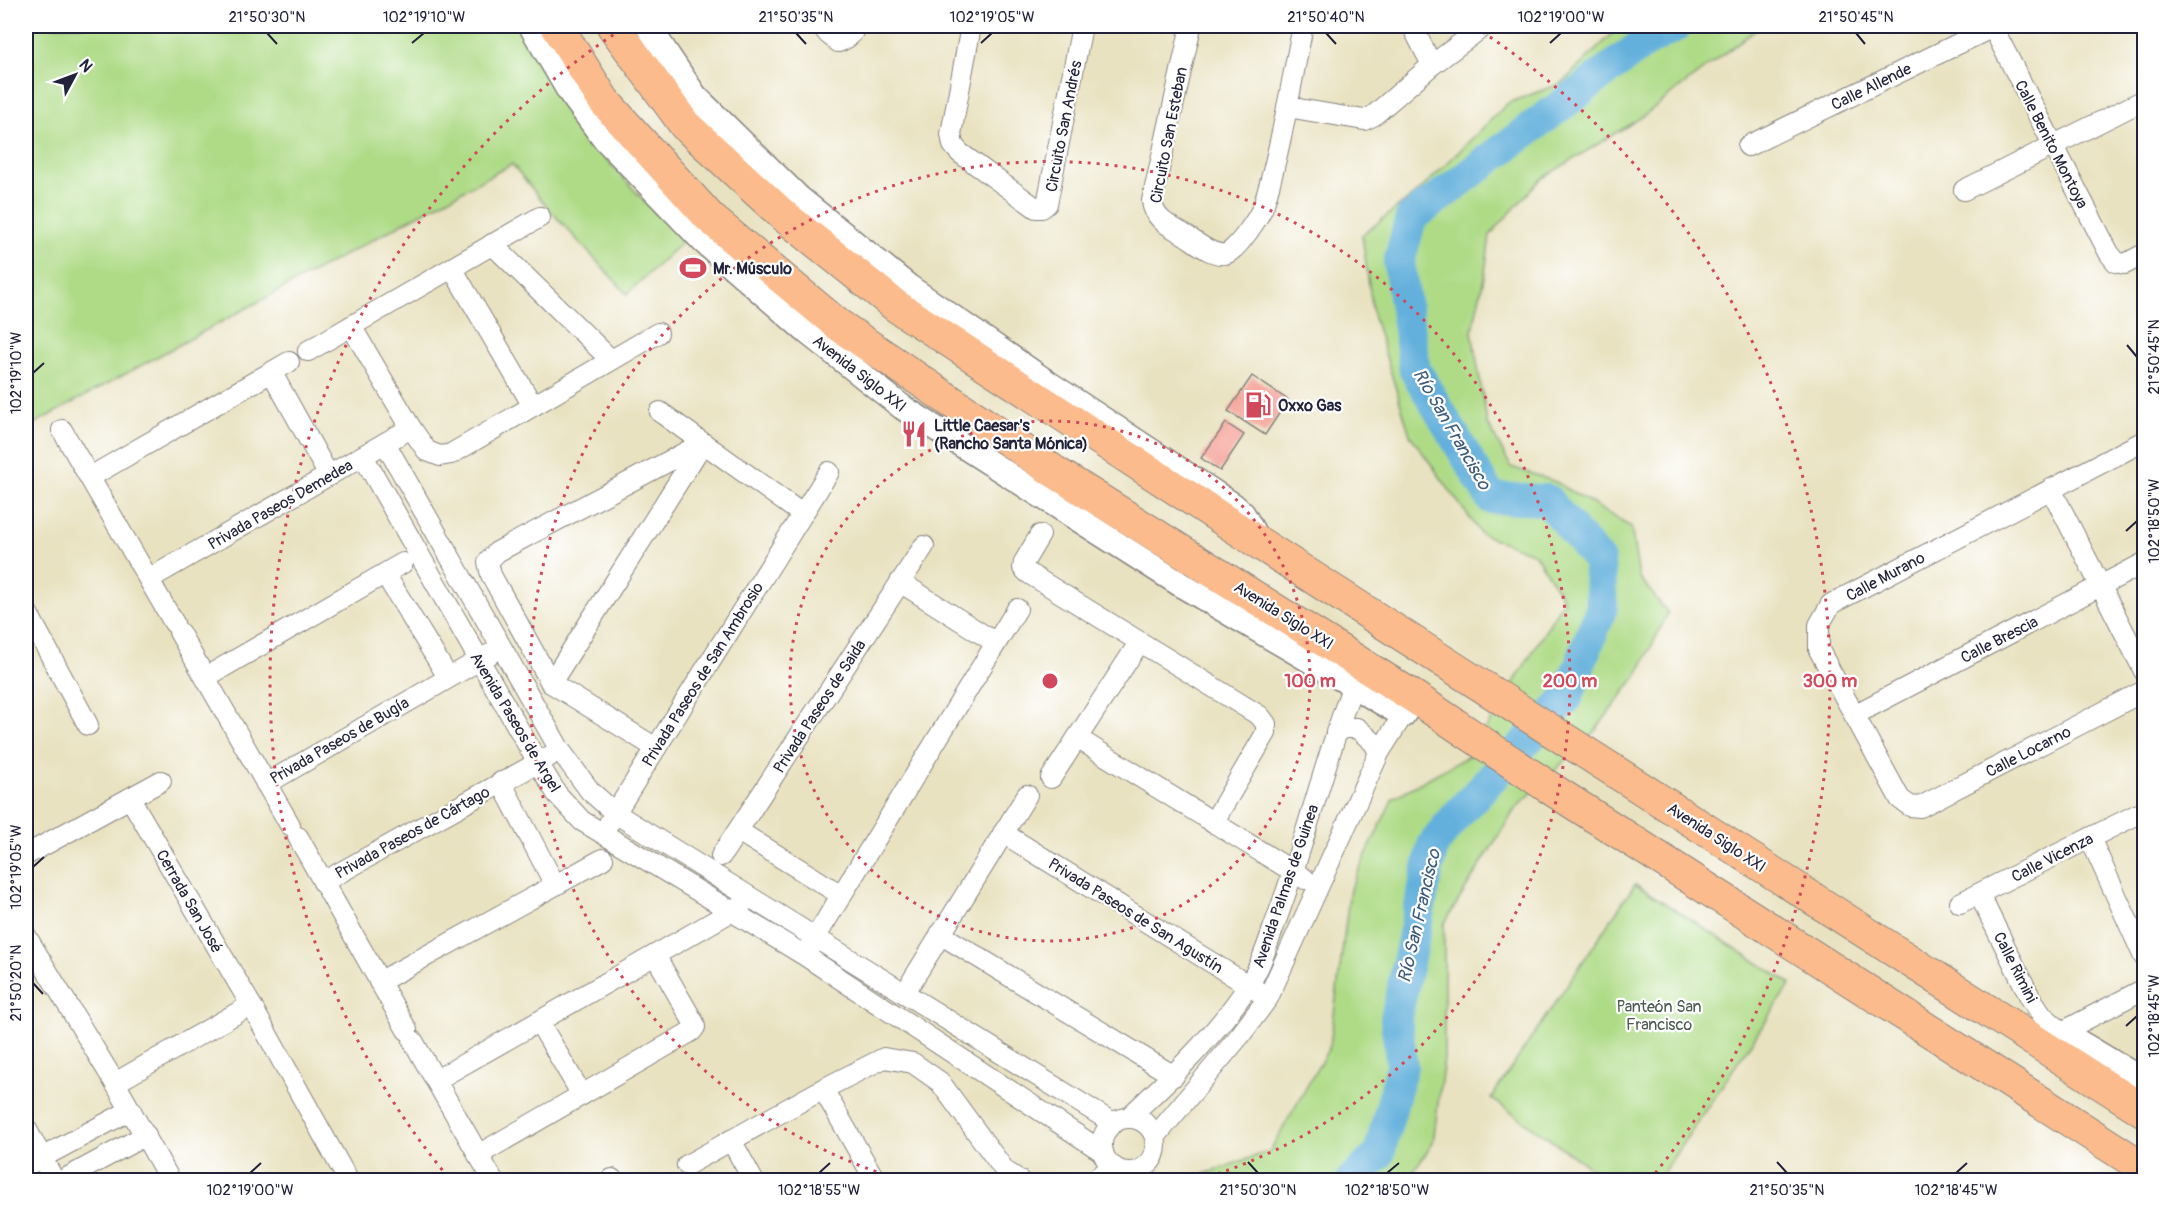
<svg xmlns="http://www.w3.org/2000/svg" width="2170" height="1206" font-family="Pangolin,sans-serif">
<rect width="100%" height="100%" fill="#fff"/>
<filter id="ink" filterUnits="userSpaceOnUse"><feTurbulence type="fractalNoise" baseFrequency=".0167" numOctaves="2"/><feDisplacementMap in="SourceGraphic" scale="12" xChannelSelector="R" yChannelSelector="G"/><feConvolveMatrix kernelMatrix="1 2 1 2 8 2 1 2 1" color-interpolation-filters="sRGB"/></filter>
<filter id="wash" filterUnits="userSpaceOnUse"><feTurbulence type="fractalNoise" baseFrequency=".008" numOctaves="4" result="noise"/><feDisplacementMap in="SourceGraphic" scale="24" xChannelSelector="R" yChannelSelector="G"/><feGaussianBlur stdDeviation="1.35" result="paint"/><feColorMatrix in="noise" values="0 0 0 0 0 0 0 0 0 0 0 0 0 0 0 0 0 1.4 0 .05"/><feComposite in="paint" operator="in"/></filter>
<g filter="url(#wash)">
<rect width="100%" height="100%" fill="#e9e2c1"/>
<g fill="#afdb87" stroke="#687e61" stroke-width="1.5">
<path d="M 26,26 L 523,26 L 599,151 L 657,215 L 684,240 L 627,294 L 548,208 L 512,164 L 26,428 Z"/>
<path d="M 1620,26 L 1760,26 L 1642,117 L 1541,179 L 1490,235 L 1485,273 L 1472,332 L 1487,422 L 1511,467 L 1556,482 L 1631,527 L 1639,577 L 1668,613 L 1637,675 L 1595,731 L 1515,809 L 1444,924 L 1444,1058 L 1433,1143 L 1408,1180 L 1177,1180 L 1202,1175 L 1270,1151 L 1330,1046 L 1350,889 L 1393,798 L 1470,755 L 1564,600 L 1535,554 L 1481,534 L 1410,435 L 1373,314 L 1362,235 L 1420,190 L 1508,103 L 1562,83 Z"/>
<path d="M 1635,884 L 1791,984 L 1658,1180 L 1608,1180 L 1491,1098 Z"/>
</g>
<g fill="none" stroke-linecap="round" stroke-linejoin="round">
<path stroke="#63b0dc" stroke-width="32" d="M 1352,1180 L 1379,1154 L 1402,1066 L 1396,1019 L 1433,845 L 1453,819 L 1567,698 L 1602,607 L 1599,561 L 1547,500 L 1491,498 L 1415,370 L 1399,262 L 1411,218 L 1647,41 L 1676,26"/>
</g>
<g id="blocks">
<g fill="#f5a097">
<path d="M 1252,376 L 1288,400 L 1265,435 L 1228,411 Z"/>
<path d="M 1226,423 L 1244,435 L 1220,471 L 1201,458 Z"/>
</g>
</g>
</g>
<g filter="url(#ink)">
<use href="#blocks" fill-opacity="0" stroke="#86827e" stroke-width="1.5"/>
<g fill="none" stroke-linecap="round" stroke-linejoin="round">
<g stroke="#86827e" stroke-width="22">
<g id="minor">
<path d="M 822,26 L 828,34 L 838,42 C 847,39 853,35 855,26"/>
<path d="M 971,26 L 951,134 L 953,145 L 960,153 L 1036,208 L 1042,208 L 1047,204 L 1082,26"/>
<path d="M 1191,26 L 1152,201 C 1154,220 1170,226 1185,235 C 1196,242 1212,256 1225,254 C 1236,252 1260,216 1264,204 C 1281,148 1291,84 1303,26"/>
<path d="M 1412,26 L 1432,65"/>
<path d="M 1992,26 L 2109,253 L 2116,262 L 2125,264 L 2144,254"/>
<path d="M 1287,107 L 1364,120 L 1373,116 L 1432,65 L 1484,26"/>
<path d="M 1748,146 L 1995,26"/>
<path d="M 1964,190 L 2144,100"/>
<path d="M 492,244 L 611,360"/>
<path d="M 452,268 L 533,406"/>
<path d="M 351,326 L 411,428 L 427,451 L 440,456 L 451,454 L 658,333"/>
<path d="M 308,351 L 540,217"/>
<path d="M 272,373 L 329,476"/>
<path d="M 660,412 L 802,514"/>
<path d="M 62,430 L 174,623"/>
<path d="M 2144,441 L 1831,604 L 1819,625 L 1819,650 L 1900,799 L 1910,806 L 1920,807 L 2144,691"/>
<path d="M 385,443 L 560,750 L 590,791 L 615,813 L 1113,1123"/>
<path d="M 363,456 L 538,763 L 557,794 L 582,821 L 804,955 L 1103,1152"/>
<path d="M 90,477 L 289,362"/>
<path d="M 2051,489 L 2144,671"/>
<path d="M 1040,535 L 1024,562 L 1023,568 L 1028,573 L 1260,716 L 1266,724 L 1266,733 L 1213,823"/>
<path d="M 385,574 L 448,677"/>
<path d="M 149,579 L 411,428"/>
<path d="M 900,582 L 996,643"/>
<path d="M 26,610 L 88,725"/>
<path d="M 179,632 L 290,825"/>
<path d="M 206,677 L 403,563"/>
<path d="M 551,683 L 701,446"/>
<path d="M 1854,715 L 2144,563"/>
<path d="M 1336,732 L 1346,728 L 1357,728 L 1374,743 L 1379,753"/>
<path d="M 1077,738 L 1305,879"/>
<path d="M 656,748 L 551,683 L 491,575 L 488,562 L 497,552 L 703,443"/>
<path d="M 1051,778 L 1139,643"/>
<path d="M 501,782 L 555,885"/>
<path d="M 266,784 L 490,654"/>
<path d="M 130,798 L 251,1005 L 348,1180"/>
<path d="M 609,823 L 829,472"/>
<path d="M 738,831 L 841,895"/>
<path d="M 1003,833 L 1259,992"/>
<path d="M 298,837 L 407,1030"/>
<path d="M 2090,838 L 2144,957"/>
<path d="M 26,855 L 161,781"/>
<path d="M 721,856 L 924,546"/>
<path d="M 323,882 L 550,756"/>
<path d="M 1979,894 L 2030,997 L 2043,1016 L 2062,1032 L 2144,989"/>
<path d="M 1960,903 L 2144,811"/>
<path d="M 940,934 L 1174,1076"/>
<path d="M 26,936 L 115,1083 L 170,1180"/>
<path d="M 809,948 L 1017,609"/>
<path d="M 912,981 L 1027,795"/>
<path d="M 379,982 L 603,859"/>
<path d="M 539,1022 L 582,1095"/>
<path d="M 413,1041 L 493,1180"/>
<path d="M 436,1080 L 741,906"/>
<path d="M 115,1083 L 251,1005"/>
<path d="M 823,1089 L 875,1180"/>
<path d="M 1128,1118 C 1172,1077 1215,1036 1248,986 C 1262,965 1269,939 1278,915 C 1306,839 1325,760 1353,685"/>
<circle cx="1129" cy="1145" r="27"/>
<path d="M 26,1128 L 54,1180"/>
<path d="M 1155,1137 L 1242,1033 L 1268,998 L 1379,753 L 1403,715"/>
<path d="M 731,1140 L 753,1180"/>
<path d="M 478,1155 L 692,1031 L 695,1027 L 694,1023 L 655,955"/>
<path d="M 687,1165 L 823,1089 L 884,1058 L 913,1063 L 940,1082 L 1005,1171 L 1019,1180"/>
<path d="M 26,1166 L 131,1110"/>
<path d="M 612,1179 L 613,1180"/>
<path d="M 63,1180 L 146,1135"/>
<path d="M 1093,1180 L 1114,1167"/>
</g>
</g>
<g stroke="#86827e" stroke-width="27">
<g id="tertiary">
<path d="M 531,26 L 569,91 L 602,136 L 703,241 L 806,331 L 902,407 L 1183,586 L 1403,715 L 1414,697"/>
<path d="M 648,26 L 695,96 L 799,198 L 909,287 L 1051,385 L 1233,505 L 1243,514 L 1259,543"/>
<path d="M 2040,1045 L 2062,1032 L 2144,1081"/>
</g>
</g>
<g stroke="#86827e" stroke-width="34">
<g id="trunk">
<path d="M 557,26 L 604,101 L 710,218 L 837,324 L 1055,472 L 1414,697 L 1553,790 L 2144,1168"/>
<path d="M 613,26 L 685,125 L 784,216 L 896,306 L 1259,543 L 2144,1111"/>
</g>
</g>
<use href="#minor" stroke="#fff" stroke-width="20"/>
<use href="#tertiary" stroke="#fff" stroke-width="24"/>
<use href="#trunk" stroke="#fbbb8d" stroke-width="32"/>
</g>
</g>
<path fill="none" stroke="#22223b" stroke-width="2" d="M 267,33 L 277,44M 796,33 L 806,44M 1326,33 L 1336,44M 1856,33 L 1865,44M 412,43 L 424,33M 981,43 L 992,33M 1550,43 L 1561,33M 2127,345 L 2137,357M 33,373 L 44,363M 2126,531 L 2137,521M 33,867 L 44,857M 33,983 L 43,994M 2126,1026 L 2137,1016M 1248,1162 L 1258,1173M 1777,1162 L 1787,1173M 250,1173 L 261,1163M 819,1173 L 830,1163M 1387,1173 L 1399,1163M 1956,1173 L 1967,1163"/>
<g fill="none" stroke="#d1495b" stroke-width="3" stroke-dasharray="3 6">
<circle cx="1050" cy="681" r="260"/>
<path d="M902 1180A520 520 0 1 1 1198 1180"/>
<path d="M448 1177A780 780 0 0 1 625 27M1475 27A780 780 0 0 1 1652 1177"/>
</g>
<defs>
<g id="stadium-bare" transform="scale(2.07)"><path d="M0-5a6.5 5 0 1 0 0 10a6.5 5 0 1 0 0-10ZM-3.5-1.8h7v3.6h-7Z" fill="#d1495b" stroke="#fff" stroke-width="2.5" paint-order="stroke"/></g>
<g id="fuel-bare" transform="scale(2.07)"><path d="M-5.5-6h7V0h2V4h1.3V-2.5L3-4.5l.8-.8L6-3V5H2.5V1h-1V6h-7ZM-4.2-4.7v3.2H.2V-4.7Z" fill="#d1495b" stroke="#fff" stroke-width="2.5" paint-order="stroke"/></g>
<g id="restaurant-bare" transform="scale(2.07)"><path d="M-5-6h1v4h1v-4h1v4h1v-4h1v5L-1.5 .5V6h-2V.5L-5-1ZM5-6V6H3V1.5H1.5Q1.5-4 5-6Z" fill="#d1495b" stroke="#fff" stroke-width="2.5" paint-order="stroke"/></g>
</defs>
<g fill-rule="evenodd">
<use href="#stadium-bare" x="693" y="268"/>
<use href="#fuel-bare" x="1258" y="405"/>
<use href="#restaurant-bare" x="914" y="434"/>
</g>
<g text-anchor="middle" stroke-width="4.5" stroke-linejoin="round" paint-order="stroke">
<g font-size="16" fill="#22223b" stroke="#fff">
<text transform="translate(1871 86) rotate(-26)" y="6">Calle Allende</text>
<text transform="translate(1063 126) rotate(-79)" y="6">Circuito San Andrés</text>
<text transform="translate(1168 135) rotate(-79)" y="6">Circuito San Esteban</text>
<text transform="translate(2052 144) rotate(63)" y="6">Calle Benito Montoya</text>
<text transform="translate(860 373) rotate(38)" y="6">Avenida Siglo XXI</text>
<text transform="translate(280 504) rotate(-30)" y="6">Privada Paseos Demedea</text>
<text transform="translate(1885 576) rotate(-28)" y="6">Calle Murano</text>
<text transform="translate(1284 615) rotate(32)" y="6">Avenida Siglo XXI</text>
<text transform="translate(1999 639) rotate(-27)" y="6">Calle Brescia</text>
<text transform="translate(702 674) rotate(-58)" y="6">Privada Paseos de San Ambrosio</text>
<text transform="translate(819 706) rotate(-57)" y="6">Privada Paseos de Saida</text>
<text transform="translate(516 722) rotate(59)" y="6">Avenida Paseos de Argel</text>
<text transform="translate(339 740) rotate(-30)" y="6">Privada Paseos de Bugía</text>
<text transform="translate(2028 751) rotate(-27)" y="6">Calle Locarno</text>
<text transform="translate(412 832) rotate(-29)" y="6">Privada Paseos de Cártago</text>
<text transform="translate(1717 837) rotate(33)" y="6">Avenida Siglo XXI</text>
<text transform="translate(2052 857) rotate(-27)" y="6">Calle Vicenza</text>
<text transform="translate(1285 886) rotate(-71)" y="6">Avenida Palmas de Guinea</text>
<text transform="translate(190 901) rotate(60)" y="6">Cerrada San José</text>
<text transform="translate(1136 915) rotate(32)" y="6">Privada Paseos de San Agustín</text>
<text transform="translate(2016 967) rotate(63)" y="6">Calle Rimini</text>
</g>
<g font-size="16" font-weight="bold" fill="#22223b" stroke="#fff" text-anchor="start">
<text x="713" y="274">Mr. Músculo</text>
<text x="1278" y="411">Oxxo Gas</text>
<text x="934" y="431">Little Caesar's<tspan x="934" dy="18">(Rancho Santa Mónica)</tspan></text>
</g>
<g font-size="16" fill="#4c5a52" stroke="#fff">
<text x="1659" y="1012">Panteón San<tspan x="1659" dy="18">Francisco</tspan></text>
</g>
<g font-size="18" font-style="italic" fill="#3c5b7b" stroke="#fff">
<text transform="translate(1452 429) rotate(60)" y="6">Río San Francisco</text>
<text transform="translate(1419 916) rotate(-77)" y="6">Río San Francisco</text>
</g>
</g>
<circle cx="1050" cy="681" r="9" fill="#d1495b" stroke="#fff" stroke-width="3"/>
<g font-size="18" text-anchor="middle" font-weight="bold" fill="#d1495b" stroke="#fff" stroke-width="4.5" stroke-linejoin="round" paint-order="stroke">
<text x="1310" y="687">100 m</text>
<text x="1570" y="687">200 m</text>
<text x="1830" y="687">300 m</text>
</g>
<rect width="2170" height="1206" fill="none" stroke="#fff" stroke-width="66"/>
<g transform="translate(75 75) rotate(49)" stroke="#ffffff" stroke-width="4.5" paint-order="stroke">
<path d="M0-4.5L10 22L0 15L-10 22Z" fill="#22223b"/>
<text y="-9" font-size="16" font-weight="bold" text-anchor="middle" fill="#22223b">N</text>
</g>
<rect x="33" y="33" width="2104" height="1140" fill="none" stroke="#22223b" stroke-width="2"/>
<g font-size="15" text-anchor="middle" fill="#22223b">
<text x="267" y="22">21°50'30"N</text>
<text x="424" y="22">102°19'10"W</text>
<text x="796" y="22">21°50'35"N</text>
<text x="992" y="22">102°19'05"W</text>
<text x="1326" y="22">21°50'40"N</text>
<text x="1561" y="22">102°19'00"W</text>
<text x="1856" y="22">21°50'45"N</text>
<text transform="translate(2154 357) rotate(-90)" y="5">21°50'45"N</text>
<text transform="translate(16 373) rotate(-90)" y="5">102°19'10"W</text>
<text transform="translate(2154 521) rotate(-90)" y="5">102°18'50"W</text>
<text transform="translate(16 867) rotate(-90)" y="5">102°19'05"W</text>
<text transform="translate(16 983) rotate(-90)" y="5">21°50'20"N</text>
<text transform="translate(2154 1016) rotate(-90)" y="5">102°18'45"W</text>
<text x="250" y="1195">102°19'00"W</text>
<text x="819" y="1195">102°18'55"W</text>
<text x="1258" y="1195">21°50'30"N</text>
<text x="1387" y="1195">102°18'50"W</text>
<text x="1787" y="1195">21°50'35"N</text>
<text x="1956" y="1195">102°18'45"W</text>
</g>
</svg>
